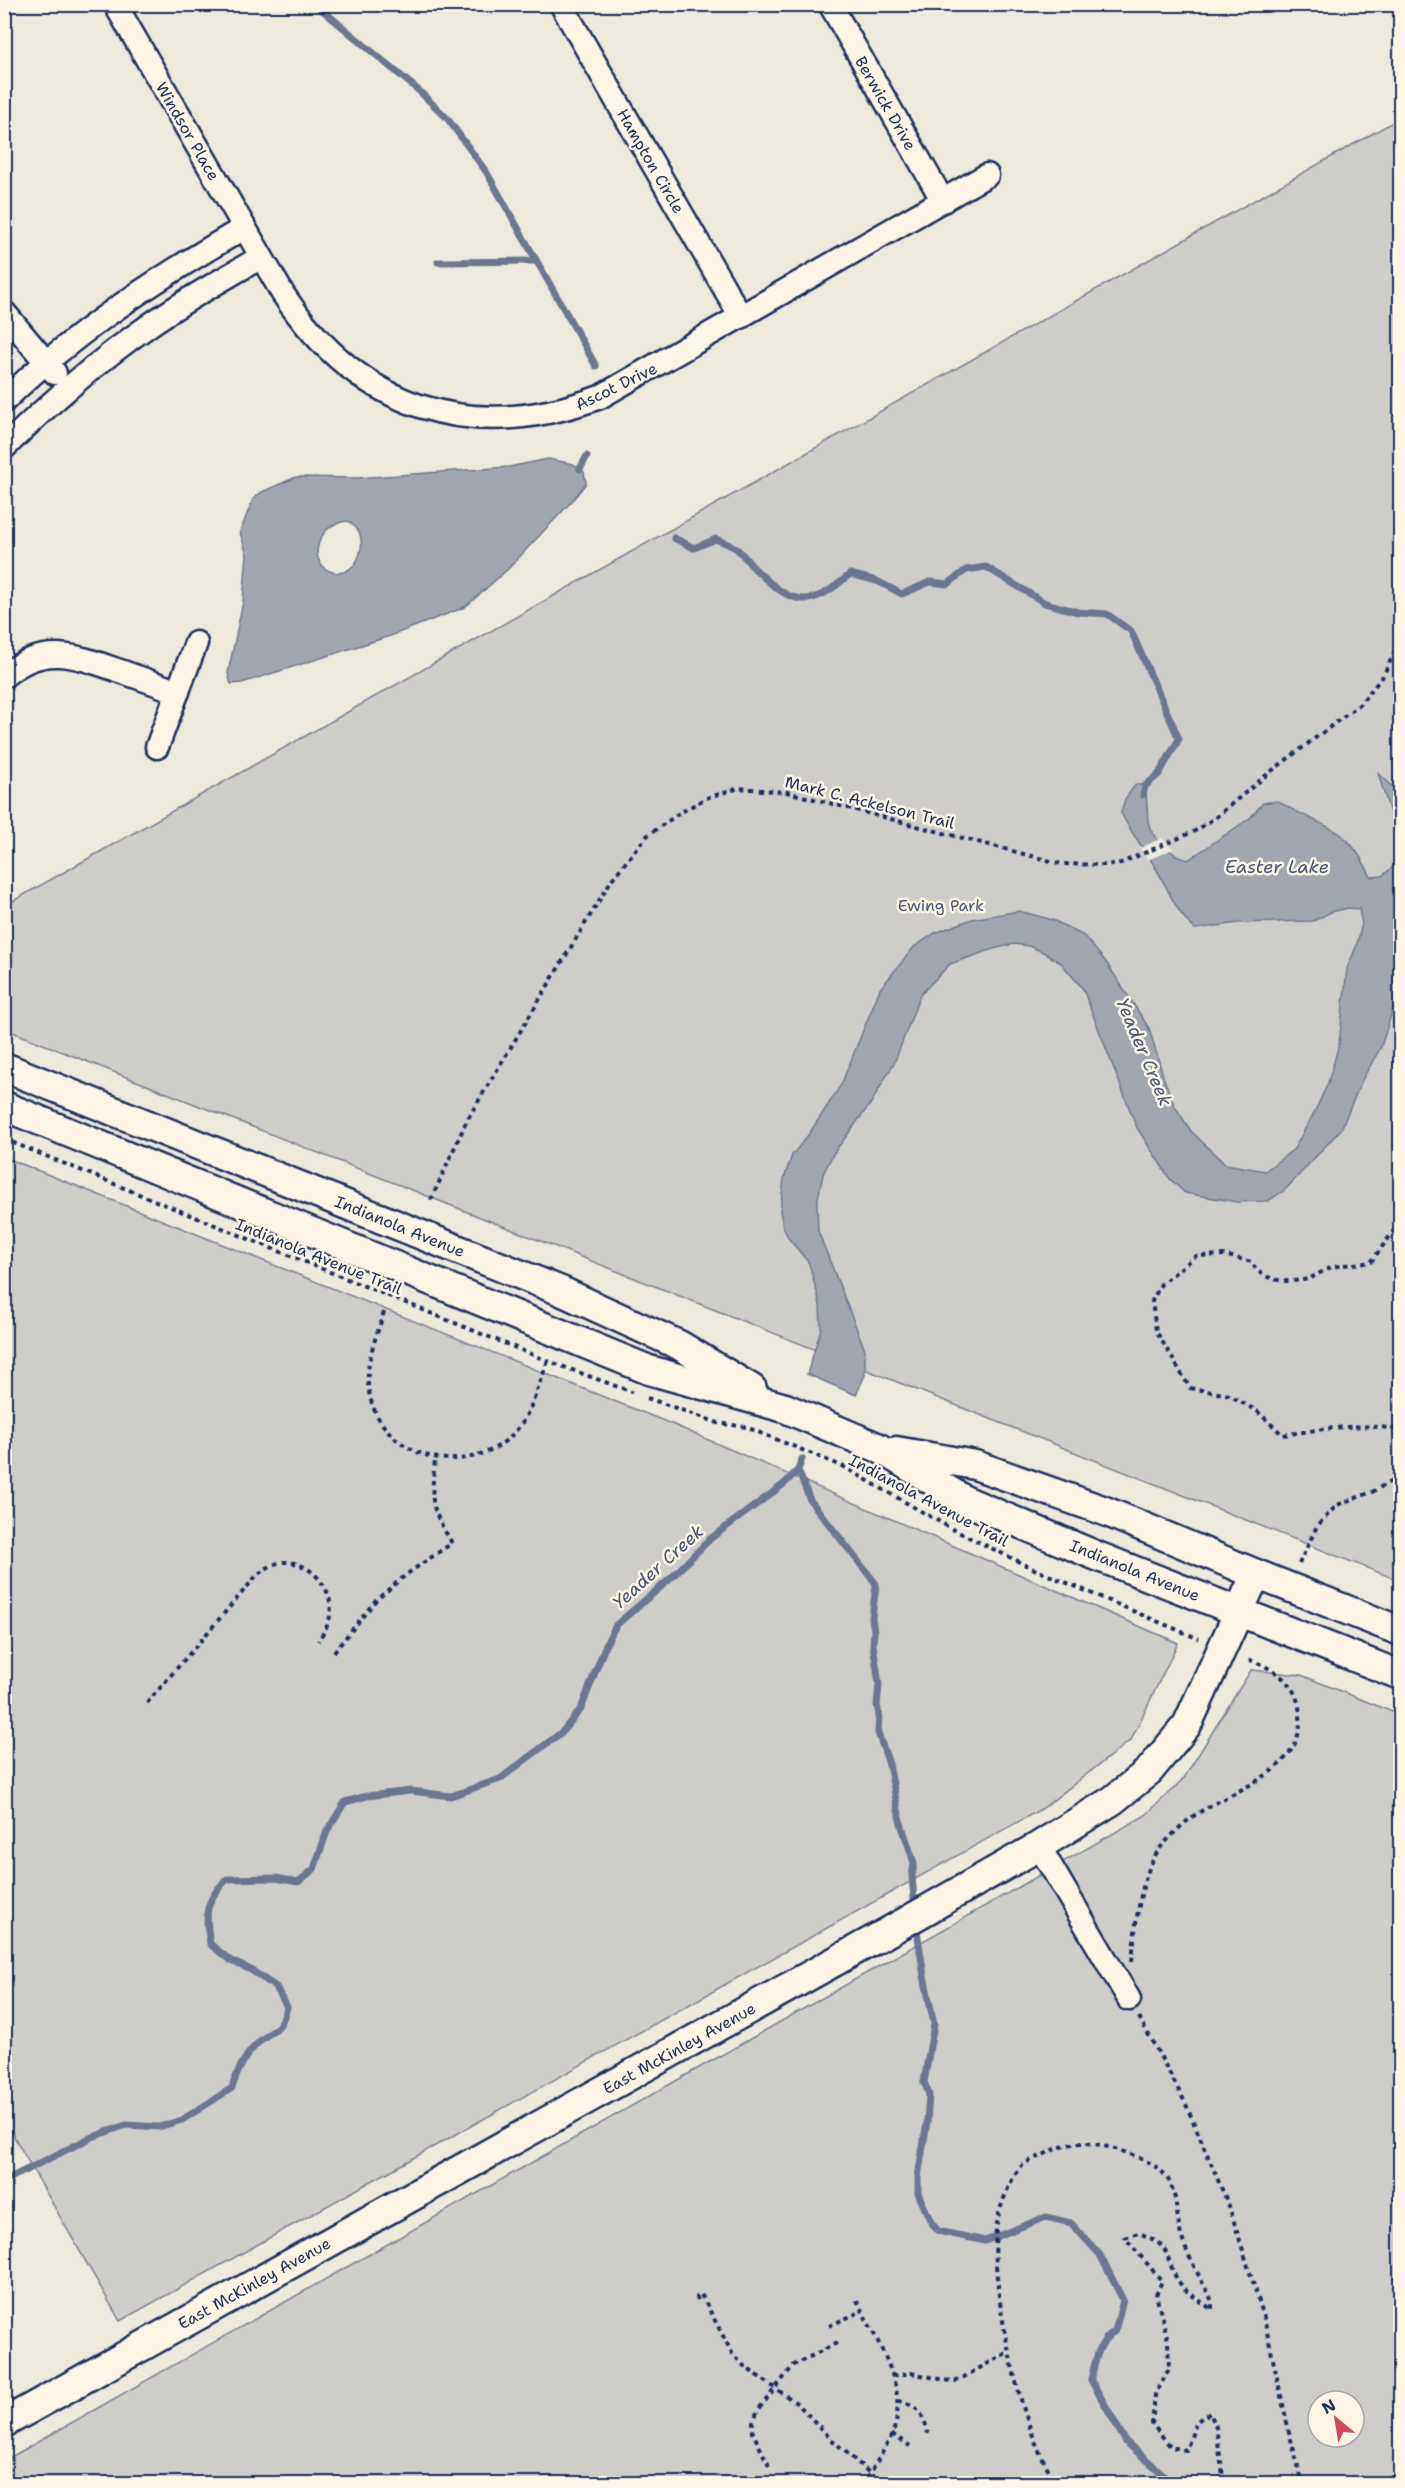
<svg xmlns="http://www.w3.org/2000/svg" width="1405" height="2488" font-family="'Shantell Sans',sans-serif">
<rect width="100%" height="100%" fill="#eee9dd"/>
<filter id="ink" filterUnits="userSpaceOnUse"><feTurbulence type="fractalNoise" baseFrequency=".0167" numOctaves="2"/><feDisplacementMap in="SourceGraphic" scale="12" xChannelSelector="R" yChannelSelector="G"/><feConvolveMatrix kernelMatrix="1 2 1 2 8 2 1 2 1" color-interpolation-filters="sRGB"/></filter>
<g filter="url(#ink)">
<g fill="#cfcdca" stroke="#757e94" stroke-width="1.5" fill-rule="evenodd">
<path d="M 1400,118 L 1400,1581 L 5,1029 L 4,906 Z"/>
<path d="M 4,1157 L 674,1425 L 1178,1643 L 1131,1740 L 1043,1808 L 120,2321 L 5,2121 Z"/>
<path d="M 1251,1670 L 1301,1675 L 1400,1715 L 1400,2483 L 5,2484 L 4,2461 L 1146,1815 L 1184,1778 ZM 1318,2401 L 1354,2401 L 1354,2437 L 1318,2437 Z"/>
</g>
<g fill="#a2a7af" stroke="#6c778f" stroke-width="1.5" fill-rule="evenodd">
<path d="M 548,459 L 573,464 L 584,472 L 586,483 L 572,501 L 508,569 L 465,607 L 390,636 L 242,683 L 231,684 L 228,673 L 243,602 L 247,555 L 240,532 L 253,499 L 262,492 L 296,477 L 358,478 L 509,467 ZM 348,521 C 358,528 363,535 361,548 C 355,590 301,573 322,536 C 328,526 337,522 348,521 Z"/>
<path d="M 1378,773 C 1405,795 1401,806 1400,839 L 1396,833 Z"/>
<path d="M 1136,784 L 1145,786 C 1147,798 1147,809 1148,821 C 1151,839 1172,855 1188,860 L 1250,818 L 1263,803 L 1278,801 C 1297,814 1318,820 1337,832 C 1353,842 1363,861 1371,877 L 1382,876 L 1400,861 L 1400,985 L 1381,1047 L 1362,1080 L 1341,1129 L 1286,1189 L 1268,1201 L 1237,1202 L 1185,1193 L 1170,1179 L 1137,1128 L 1083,989 L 1061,963 L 1043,952 L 1029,946 L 1014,944 L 993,949 L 950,964 L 920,995 L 895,1061 L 871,1103 L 833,1154 L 823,1174 L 817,1203 L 818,1231 L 865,1350 L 865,1375 L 856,1395 L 807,1374 L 821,1329 L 820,1304 L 809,1263 L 789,1239 L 783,1227 L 780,1211 L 784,1179 L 792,1155 L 809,1134 L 841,1085 L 880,989 L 914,947 L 935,933 L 972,919 L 1019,911 L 1053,920 L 1084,936 L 1106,962 L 1149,1028 L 1164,1079 L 1174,1105 L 1191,1131 L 1225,1164 L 1265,1171 L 1294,1149 L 1315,1111 L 1328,1083 L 1339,1044 L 1347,969 L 1356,947 L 1362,924 L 1359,909 L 1348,908 L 1331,912 L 1313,921 L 1238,923 L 1195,929 C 1175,912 1168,887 1154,865 C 1143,847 1130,832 1121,813 L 1125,799 Z"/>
</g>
<path fill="#eee9dd" d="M 1162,838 L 1173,849 L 1148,860 L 1140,848 Z"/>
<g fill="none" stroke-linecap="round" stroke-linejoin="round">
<g stroke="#6c778f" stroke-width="7">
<path d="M 315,4 L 418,90 L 447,118 L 487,173 L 596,366"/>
<path d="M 438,262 L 536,261"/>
<path d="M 580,469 L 587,456"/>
<path d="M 674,538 L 694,548 L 716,539 C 723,542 732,545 737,549 C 744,555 749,564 756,570 C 793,606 810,610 850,574 L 877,581 L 902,594 L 930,582 L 948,584 L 966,570 L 986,567 L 1045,603 L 1078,612 L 1107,614 L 1131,631 L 1179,739 L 1159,774 L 1145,786 L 1143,795"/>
<path d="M 798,1470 L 810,1500 L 876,1584 L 872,1618 L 874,1631 L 873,1644 L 879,1684 L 877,1705 L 879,1715 L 878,1733 L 889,1764 L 900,1820 L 914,1863 L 912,1876 L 915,1910"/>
<path d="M 916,1924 L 924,1976 L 934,2024 L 924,2082 L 929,2094 L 927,2122 L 918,2177 L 918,2193 L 931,2222 L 938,2231 L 985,2241 L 1046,2217 L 1071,2223 L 1100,2255 L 1123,2300 L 1115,2331 C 1098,2341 1095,2362 1091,2380 L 1126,2442 L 1164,2475 L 1162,2484"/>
<path d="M 4,2181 L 90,2138 L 126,2125 L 159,2127 L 182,2120 L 232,2088 C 237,2072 244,2057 255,2046 C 272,2027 280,2035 287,2007 L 276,1987 L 251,1970 L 231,1961 L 210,1944 C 205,1913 204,1902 227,1879 L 276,1878 L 298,1882 L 314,1869 L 327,1831 L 345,1802 L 367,1796 L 411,1791 L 451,1796 L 500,1779 L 562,1732 L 581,1709 L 606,1644 L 616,1625 L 670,1579 L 710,1539 L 784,1484 L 798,1470 L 802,1459"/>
</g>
<g stroke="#1b2f5e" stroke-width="27">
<g id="minor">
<path d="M 115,4 L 283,294 C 360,409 470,445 600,397 L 987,175"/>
<path d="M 561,4 L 741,317"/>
<path d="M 830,4 L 943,201"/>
<path d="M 4,312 L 55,373"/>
<path d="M 4,401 C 75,331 158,278 244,228"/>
<path d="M 4,448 C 50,402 98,361 151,324 C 186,299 224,279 261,257"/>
<path d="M 4,676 C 43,643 74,655 117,670 C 137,677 157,684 178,692"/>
<path d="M 157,747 L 196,643"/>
<path d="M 1039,1846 L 1129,1999"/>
</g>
</g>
<g stroke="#1b2f5e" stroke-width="33">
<g id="major">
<path d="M 4,1067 L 561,1291 L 679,1345 L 752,1389"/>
<path d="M 4,1106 L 649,1370 L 785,1408 L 879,1448 L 964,1500 L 1097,1556 L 1400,1675"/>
<path d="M 896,1451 L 975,1465 L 1105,1511 L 1256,1574 L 1400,1631"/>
<path d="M 4,2423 L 886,1933 L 1039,1846 L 1113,1800 L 1149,1771 L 1187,1725 L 1256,1574"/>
</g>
</g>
<g stroke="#1b2f5e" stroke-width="4" stroke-dasharray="4.5 4.5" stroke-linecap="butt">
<path d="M 4,1139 L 548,1361 L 632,1392"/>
<path d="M 431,1200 L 467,1120 L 612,879 L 647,836 L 678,814 L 706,798 L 739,788 L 787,792 L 1062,864 L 1104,865 L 1121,863 L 1195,831 L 1216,817 L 1269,773 L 1359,705 L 1383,676 L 1400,641"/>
<path d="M 1400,1222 L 1371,1262 C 1359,1264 1344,1264 1333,1267 C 1322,1270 1314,1279 1302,1280 C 1285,1283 1259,1280 1252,1262 L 1224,1255 L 1196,1256 L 1161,1284 L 1152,1301 L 1156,1331 L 1190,1388 L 1229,1395 L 1257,1411 L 1283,1435 C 1322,1429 1362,1422 1400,1430"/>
<path d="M 384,1312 C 376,1338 364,1364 369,1392 C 381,1458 465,1481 512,1435 C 531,1416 538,1386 548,1361"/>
<path d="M 647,1398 L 718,1423 L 746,1427 L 844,1467 L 952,1529 L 1032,1568 L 1199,1639"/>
<path d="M 1299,1564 L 1317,1526 L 1337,1505 L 1372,1492 L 1395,1479 L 1400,1460"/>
<path d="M 334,1652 L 376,1600 L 407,1574 L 452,1543 C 429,1505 431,1503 435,1459"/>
<path d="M 147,1703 L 258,1574 C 266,1569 273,1563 283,1562 C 309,1560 335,1589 330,1615 C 329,1625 323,1633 318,1641"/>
<path d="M 1132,1961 C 1135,1928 1140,1873 1161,1847 C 1171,1836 1185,1821 1198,1813 C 1239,1787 1310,1769 1299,1707 C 1294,1678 1269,1667 1245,1658"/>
<path d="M 1139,2017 L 1185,2102 L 1229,2206 L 1263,2314 L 1289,2432 L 1303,2484"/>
<path d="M 698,2300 L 697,2297 L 701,2294 L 732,2353 L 745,2367 L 798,2404 L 830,2438 L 882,2484"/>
<path d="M 857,2300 C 874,2338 907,2382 895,2426 C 889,2446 873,2464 866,2484"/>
<path d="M 829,2326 L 862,2311"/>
<path d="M 893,2376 L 911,2373 L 955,2382 L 1008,2352"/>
<path d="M 898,2401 C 918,2405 924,2414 928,2434"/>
<path d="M 892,2434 L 910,2446"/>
<path d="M 769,2466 L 753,2433 L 753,2422 L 758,2410 L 794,2365 L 837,2343"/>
<path d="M 1059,2484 C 1022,2445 987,2275 997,2222 C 999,2209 1012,2173 1023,2165 C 1030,2160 1039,2157 1047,2153 C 1064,2145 1076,2141 1095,2144 C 1114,2148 1152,2159 1165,2175 C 1177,2190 1176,2213 1180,2231 C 1185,2253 1202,2280 1212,2301 L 1212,2310 C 1203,2302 1189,2295 1182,2286 C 1162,2261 1177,2246 1138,2233 L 1125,2238 L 1162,2281 L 1156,2295 L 1168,2340 L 1169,2369 L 1155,2395 L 1152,2424 L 1171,2447 L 1186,2450 L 1197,2421 L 1210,2413 L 1216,2427 L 1224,2484"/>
</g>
<use href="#minor" stroke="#fcf5e5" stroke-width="22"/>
<use href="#major" stroke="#fcf5e5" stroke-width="28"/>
</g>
</g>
<g text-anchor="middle" stroke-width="5" stroke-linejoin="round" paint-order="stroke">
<g font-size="16" fill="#1b2f5e" stroke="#fcf5e5">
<text transform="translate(886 103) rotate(60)" y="6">Berwick Drive</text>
<text transform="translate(188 131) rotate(60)" y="6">Windsor Place</text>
<text transform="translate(651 161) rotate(60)" y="6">Hampton Circle</text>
<text transform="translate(616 386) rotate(-26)" y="6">Ascot Drive</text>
<text transform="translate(870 802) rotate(14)" y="6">Mark C. Ackelson Trail</text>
<text transform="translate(400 1226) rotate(22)" y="6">Indianola Avenue</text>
<text transform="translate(319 1256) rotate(22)" y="6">Indianola Avenue Trail</text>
<text transform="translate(929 1500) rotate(28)" y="6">Indianola Avenue Trail</text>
<text transform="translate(1135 1570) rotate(22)" y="6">Indianola Avenue</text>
<text transform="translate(679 2048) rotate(-29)" y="6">East McKinley Avenue</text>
<text transform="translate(254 2283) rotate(-29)" y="6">East McKinley Avenue</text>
</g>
<g font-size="16" fill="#485679" stroke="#fcf5e5">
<text x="941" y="911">Ewing Park</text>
</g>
<g font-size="18" font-style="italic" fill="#445376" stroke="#fcf5e5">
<text x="1277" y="873">Easter Lake</text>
<text transform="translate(1144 1052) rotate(67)" y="6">Yeader Creek</text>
<text transform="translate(658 1567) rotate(-42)" y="6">Yeader Creek</text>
</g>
</g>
<rect width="1405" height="2488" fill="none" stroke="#fcf5e5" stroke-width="24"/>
<rect x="12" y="12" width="1381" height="2464" fill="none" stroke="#1b2f5e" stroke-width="2" filter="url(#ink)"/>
<g transform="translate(1336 2419) rotate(330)"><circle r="28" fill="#fcf5e5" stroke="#a2a6af" stroke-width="1.5"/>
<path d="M0-4.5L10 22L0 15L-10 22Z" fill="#d1495b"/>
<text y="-9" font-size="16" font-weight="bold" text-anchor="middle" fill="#1b2f5e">N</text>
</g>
</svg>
